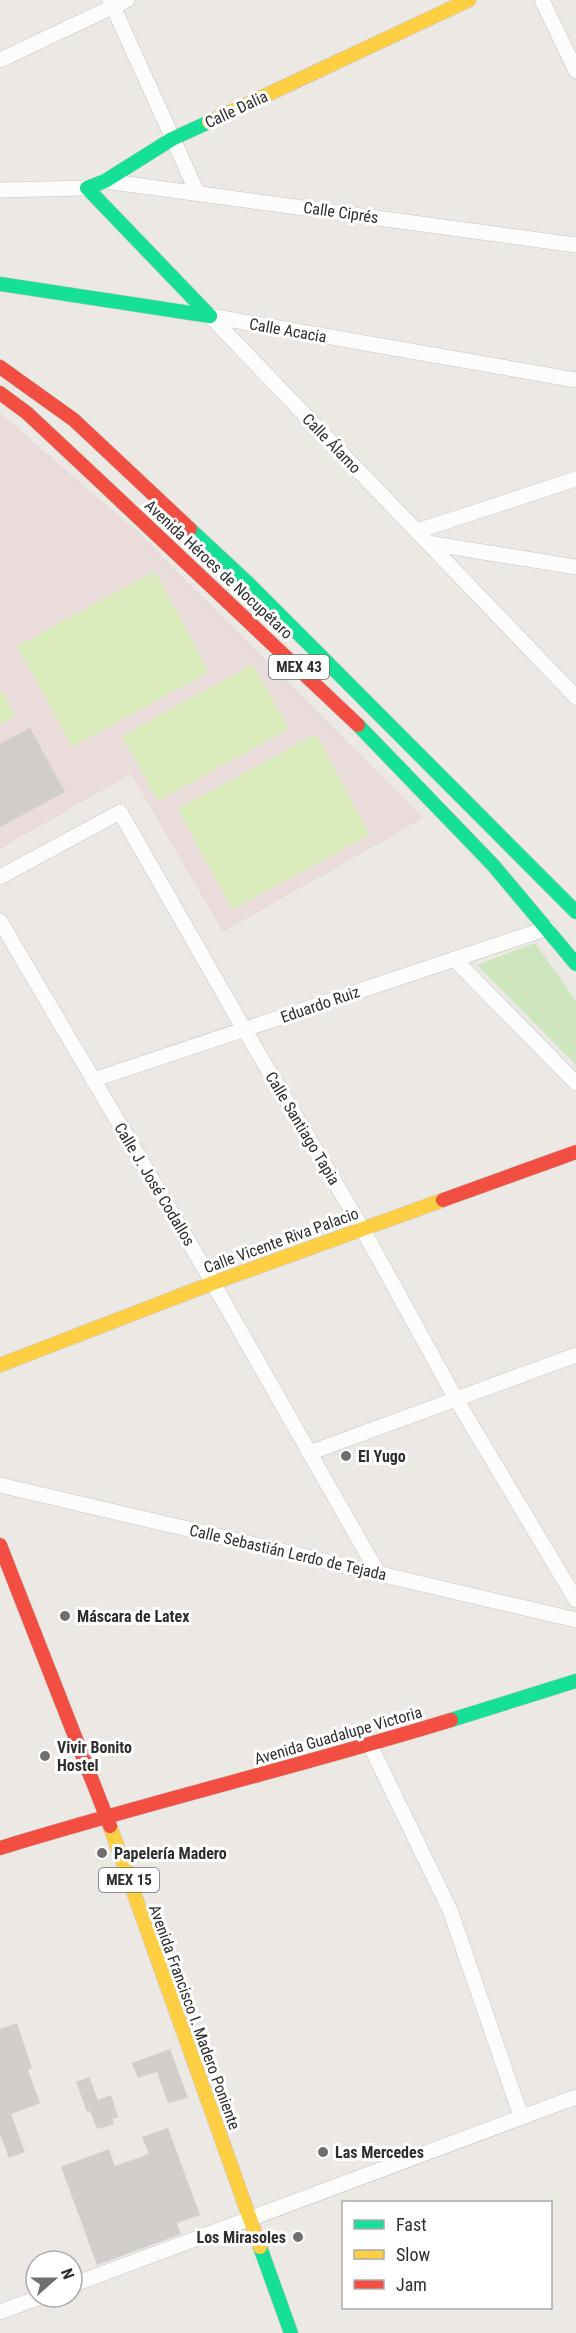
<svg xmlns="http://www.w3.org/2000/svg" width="576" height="2333" font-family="'Roboto Condensed',sans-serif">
<rect width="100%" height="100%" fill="#ece8e4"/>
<path fill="#e9dcdb" d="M 0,413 L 140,534 L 423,818 L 223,932 L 131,774 L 0,849 Z"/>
<path fill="#cee6be" d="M 535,943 L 576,1001 L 576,1065 L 477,965 Z"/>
<g fill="#d9eabb">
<path d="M 155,571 L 209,672 L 72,747 L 17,646 Z"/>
<path d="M 253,664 L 289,729 L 158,801 L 122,736 Z"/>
<path d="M 2,691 L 15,716 L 0,724 L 0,692 Z"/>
<path d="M 316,734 L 370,835 L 232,910 L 178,809 Z"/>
</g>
<g fill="#d1cecb">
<path d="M 30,728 L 65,792 L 0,827 L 0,744 Z"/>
<path d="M 17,2023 L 32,2068 L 28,2070 L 40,2103 L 11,2114 L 25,2152 L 9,2158 L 0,2134 L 0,2029 Z"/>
<path d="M 170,2049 L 188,2098 L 168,2103 L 157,2072 L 138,2078 L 132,2063 Z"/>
<path d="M 89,2077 L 98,2100 L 111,2095 L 118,2117 L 112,2119 L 114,2124 L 97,2129 L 90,2111 L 87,2112 L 76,2082 Z"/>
<path d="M 168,2128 L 200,2215 L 177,2223 L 181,2234 L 97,2265 L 61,2167 L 109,2149 L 115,2166 L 149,2154 L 142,2137 Z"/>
</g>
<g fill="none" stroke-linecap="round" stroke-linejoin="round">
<g stroke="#c5c4c5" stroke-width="16">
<g id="street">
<path d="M 110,0 L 197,192"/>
<path d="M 542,0 L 576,71"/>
<path d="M 0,60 L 127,0"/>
<path d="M 105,181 L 576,245"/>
<path d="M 0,190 L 87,188"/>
<path d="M 210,316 L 576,697"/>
<path d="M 210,316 L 576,380"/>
<path d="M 417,531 L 576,479"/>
<path d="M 428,543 L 576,567"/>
<path d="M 0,877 L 120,812 L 244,1029 L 362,1228 L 456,1399 L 576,1600"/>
<path d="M 0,921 L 213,1283 L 378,1573"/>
<path d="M 454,959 L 576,1083"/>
<path d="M 93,1080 L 548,928"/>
<path d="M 309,1453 L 576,1355"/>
<path d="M 0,1485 L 576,1620"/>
<path d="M 370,1745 L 450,1910 L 521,2116"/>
<path d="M 72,2285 L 576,2097"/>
<path d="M 0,2312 L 40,2297"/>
</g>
</g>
<g stroke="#c5c4c5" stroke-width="15">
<g id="fast">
<path d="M 209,122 L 172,139 L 105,181 L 87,188 L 210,316"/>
<path d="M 0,284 L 210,316"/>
<path d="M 190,529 L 248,583 L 576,912"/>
<path d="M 358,725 L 493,865 L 576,964"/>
<path d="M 451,1720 L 576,1681"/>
<path d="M 260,2247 L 291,2333"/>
</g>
</g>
<g stroke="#c5c4c5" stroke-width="15">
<g id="slow">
<path d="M 209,122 L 469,0"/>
<path d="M 0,1365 L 213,1283 L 443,1200"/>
<path d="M 110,1826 L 260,2247"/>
</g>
</g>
<g stroke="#c5c4c5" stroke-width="15">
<g id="jam">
<path d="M 0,367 L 74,420 L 190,529"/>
<path d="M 0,393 L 27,413 L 106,487 L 358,725"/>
<path d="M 443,1200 L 576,1152"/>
<path d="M 0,1545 L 110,1826"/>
<path d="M 0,1848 C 149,1802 301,1766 451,1720"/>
</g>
</g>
<use href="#street" stroke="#fcfcfb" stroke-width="15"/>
<use href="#fast" stroke="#16e098" stroke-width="14"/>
<use href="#slow" stroke="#ffcf43" stroke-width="14"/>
<use href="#jam" stroke="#f24e42" stroke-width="14"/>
</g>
<g fill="#706f6e" stroke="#fff" stroke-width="2">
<circle cx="346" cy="1456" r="6"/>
<circle cx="65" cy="1616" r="6"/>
<circle cx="45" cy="1756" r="6"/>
<circle cx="102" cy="1853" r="6"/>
<circle cx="323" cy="2152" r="6"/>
<circle cx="298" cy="2237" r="6"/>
</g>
<g text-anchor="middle" stroke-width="6" stroke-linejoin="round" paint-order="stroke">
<g fill="#fff" stroke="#6d6d6d" stroke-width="1.5">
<rect x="269" y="655" width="60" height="24" rx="4.5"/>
<rect x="99" y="1868" width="60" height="24" rx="4.5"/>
</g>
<g font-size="15" font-weight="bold" fill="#2e2e2e">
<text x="299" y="672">MEX 43</text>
<text x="129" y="1885">MEX 15</text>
</g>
<g font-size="16" fill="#2e2e2e" stroke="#fff">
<text transform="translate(236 109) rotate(-25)" y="6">Calle Dalia</text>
<text transform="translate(341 212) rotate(8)" y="6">Calle Ciprés</text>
<text transform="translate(288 330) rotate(10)" y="6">Calle Acacia</text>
<text transform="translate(332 443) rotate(46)" y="6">Calle Álamo</text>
<text transform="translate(219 569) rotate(43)" y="6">Avenida Héroes de Nocupétaro</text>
<text transform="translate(320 1004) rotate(-19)" y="6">Eduardo Ruiz</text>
<text transform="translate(303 1128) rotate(59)" y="6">Calle Santiago Tapia</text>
<text transform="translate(155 1184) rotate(59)" y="6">Calle J. José Codallos</text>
<text transform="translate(281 1240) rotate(-20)" y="6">Calle Vicente Riva Palacio</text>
<text transform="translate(288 1552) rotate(13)" y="6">Calle Sebastián Lerdo de Tejada</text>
<text transform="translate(338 1735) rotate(-16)" y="6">Avenida Guadalupe Victoria</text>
<text transform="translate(195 2017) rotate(70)" y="6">Avenida Francisco I. Madero Poniente</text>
</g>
<g font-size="16" font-weight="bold" fill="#2e2e2e" stroke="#fff" text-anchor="start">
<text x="358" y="1462">El Yugo</text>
<text x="77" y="1622">Máscara de Latex</text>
<text x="57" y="1753">Vivir Bonito<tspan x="57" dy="18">Hostel</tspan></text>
<text x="114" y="1859">Papelería Madero</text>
<text x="335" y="2158">Las Mercedes</text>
<text x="286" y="2243" text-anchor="end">Los Mirasoles</text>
</g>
</g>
<rect x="342" y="2201" width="210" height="108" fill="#ffffff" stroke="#ababab" stroke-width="1.5"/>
<rect x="354" y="2220" width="30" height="9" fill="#16e098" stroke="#ababab" stroke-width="1.5"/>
<text x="396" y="2231" font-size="18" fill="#2e2e2e">Fast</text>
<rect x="354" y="2250" width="30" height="9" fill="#ffcf43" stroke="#ababab" stroke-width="1.5"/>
<text x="396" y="2261" font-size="18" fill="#2e2e2e">Slow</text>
<rect x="354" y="2280" width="30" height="9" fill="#f24e42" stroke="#ababab" stroke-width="1.5"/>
<text x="396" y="2291" font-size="18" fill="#2e2e2e">Jam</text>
<g transform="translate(54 2279) rotate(69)"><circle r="28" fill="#ffffff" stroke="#ababab" stroke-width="1.5"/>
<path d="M0-4.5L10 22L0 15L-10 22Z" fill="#706f6e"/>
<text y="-9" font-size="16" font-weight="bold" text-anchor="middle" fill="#2e2e2e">N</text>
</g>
</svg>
